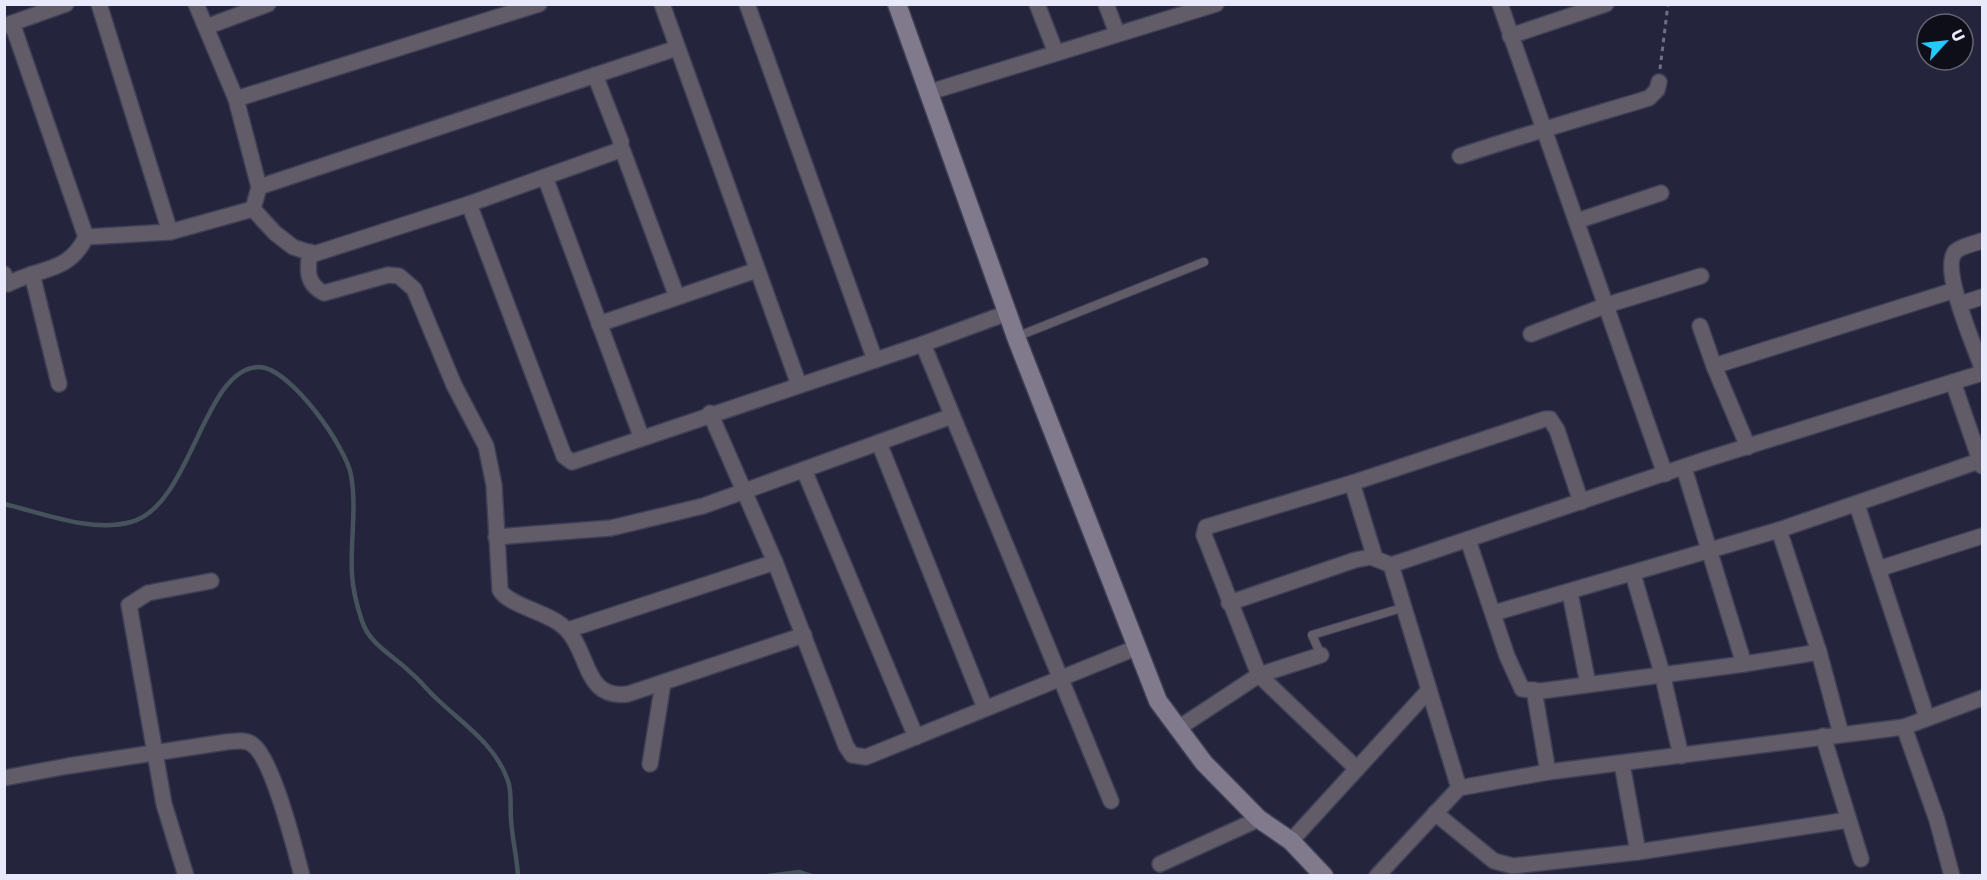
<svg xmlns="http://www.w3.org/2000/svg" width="1987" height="880" font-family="Jost,sans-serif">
<rect width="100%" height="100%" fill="#24243c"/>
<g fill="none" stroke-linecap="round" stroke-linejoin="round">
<g stroke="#46535c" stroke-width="4.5">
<path d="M 4,504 C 43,513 91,533 131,522 C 192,506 203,367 259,367 C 290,367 346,447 351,475 C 357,508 350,541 352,575 C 353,591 357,606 362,621 C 369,644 394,656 410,672 C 420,680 428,691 437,699 C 463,724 496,745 508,781 C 512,792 510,807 511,819 C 512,838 517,857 518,876"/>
<path d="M 768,876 L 799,872 L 811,876"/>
</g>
<g stroke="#3f4057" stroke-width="10">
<g id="lane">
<path d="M 1016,337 L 1204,262"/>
<path d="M 1321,655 L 1312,635 L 1405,607"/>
</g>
</g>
<g stroke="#3f4057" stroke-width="18">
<g id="street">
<path d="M 99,4 L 170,232"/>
<path d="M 196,4 L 236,99 L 259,187 L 253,209 L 275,233 L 293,247 L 314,254 L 469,204 L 620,150 L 621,142 L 595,75"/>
<path d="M 662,4 L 799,385"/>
<path d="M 747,4 L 875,360"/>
<path d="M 1037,4 L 1056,53"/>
<path d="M 1106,4 L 1117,33"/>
<path d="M 1500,4 L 1665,474"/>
<path d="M 12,23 L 86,237"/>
<path d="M 4,26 L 66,4"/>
<path d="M 206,27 L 268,4"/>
<path d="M 1510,36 L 1606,4"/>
<path d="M 930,92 L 1216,4"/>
<path d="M 236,99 L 539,4"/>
<path d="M 622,149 L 677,297"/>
<path d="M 1460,156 C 1523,135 1586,117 1649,98 L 1657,90 L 1659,82"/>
<path d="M 545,177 L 641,436"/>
<path d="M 259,187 L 677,48"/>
<path d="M 469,204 L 564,456 L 572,462 L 923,344 L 1007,313"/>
<path d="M 1577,221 L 1661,193"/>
<path d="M 1982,241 C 1975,243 1962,246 1956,251 C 1939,267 1975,347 1982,368"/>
<path d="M 310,252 C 307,270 306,284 324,293 L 388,275 L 399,276 L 414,289 L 454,385 L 486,446 L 494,485 L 500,590 C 508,606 551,612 567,630 C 590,654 584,700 628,694 L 804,635"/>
<path d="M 4,274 L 8,284 C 40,267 69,273 86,237 L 170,232 L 253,209"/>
<path d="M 32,274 L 59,384"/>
<path d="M 1960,304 L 1982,297"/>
<path d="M 599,324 L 757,270"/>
<path d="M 1700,326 L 1714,366"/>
<path d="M 1531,334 L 1607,305 L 1701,276"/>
<path d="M 923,344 L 1111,801"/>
<path d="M 1953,382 L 1982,373"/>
<path d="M 710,413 L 775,562 L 846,746 L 852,755 L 866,757 L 1138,647"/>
<path d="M 879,443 L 985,708"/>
<path d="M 1748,447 L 1714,366 L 1955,290"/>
<path d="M 1684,468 L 1744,664 L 1819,652"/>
<path d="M 804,470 L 916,737"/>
<path d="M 1352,483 L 1375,558"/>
<path d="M 1857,505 L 1927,718"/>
<path d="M 1779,530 L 1819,652 L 1841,734"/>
<path d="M 496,537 L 611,528 L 703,506 L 952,416"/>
<path d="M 1468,540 L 1507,656 L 1522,689 L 1541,691 L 1744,664"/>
<path d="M 1878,569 L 1982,536"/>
<path d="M 1633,574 L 1662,673 L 1681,756"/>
<path d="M 1570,593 L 1588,684"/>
<path d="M 1229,603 L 1355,560 L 1371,557 L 1391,565"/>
<path d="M 1494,613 L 1779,530 L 1982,460"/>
<path d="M 568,630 L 775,562"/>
<path d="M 1534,690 L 1548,772"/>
<path d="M 1177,729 L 1259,675 L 1321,655"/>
<path d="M 1823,736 L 1861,859"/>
<path d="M 650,764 L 663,683"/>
<path d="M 1622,764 L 1638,852"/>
<path d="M 1357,769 L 1259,675 L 1204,535 L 1206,527 L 1352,483 L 1545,419 L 1550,419 L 1557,430 L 1581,502"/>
<path d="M 4,778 L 68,766 L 226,742 C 236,741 246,739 253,745 C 273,760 295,849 302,876"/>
<path d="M 1459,788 L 1391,565 L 1704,460 L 1953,382 L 1982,466"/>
<path d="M 1435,813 L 1494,861 L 1513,866 L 1638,852 L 1848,820"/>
<path d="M 1291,841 L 1429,690"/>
<path d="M 1160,864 L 1259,819"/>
<path d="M 186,876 L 164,804 L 129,605 L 148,593 L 211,581"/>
<path d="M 1377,876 L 1459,788 L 1548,772 L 1904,727"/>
<path d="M 1952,876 L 1937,820 L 1904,727 L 1982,698"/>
</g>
</g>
<g stroke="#3f4057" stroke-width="21">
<path id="secondary" d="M 897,4 L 1016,337 L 1158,701 L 1204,763 L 1259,819 L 1291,841 L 1324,876"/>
</g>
<path stroke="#6e6f84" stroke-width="3" stroke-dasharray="4.5 4.5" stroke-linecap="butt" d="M 1660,69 L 1668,4"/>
<use href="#lane" stroke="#615c68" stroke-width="8"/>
<use href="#street" stroke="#615c68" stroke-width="15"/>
<use href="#secondary" stroke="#817a8d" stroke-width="18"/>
</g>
<rect width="1987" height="880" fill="none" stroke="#e8e9fa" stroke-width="12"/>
<g transform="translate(1945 42) rotate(63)"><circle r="28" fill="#0e0e19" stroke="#656673" stroke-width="1.5"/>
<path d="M0-4.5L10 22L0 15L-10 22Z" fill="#28c8ff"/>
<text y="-9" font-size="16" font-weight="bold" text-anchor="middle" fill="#e8e9fa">U</text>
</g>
</svg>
